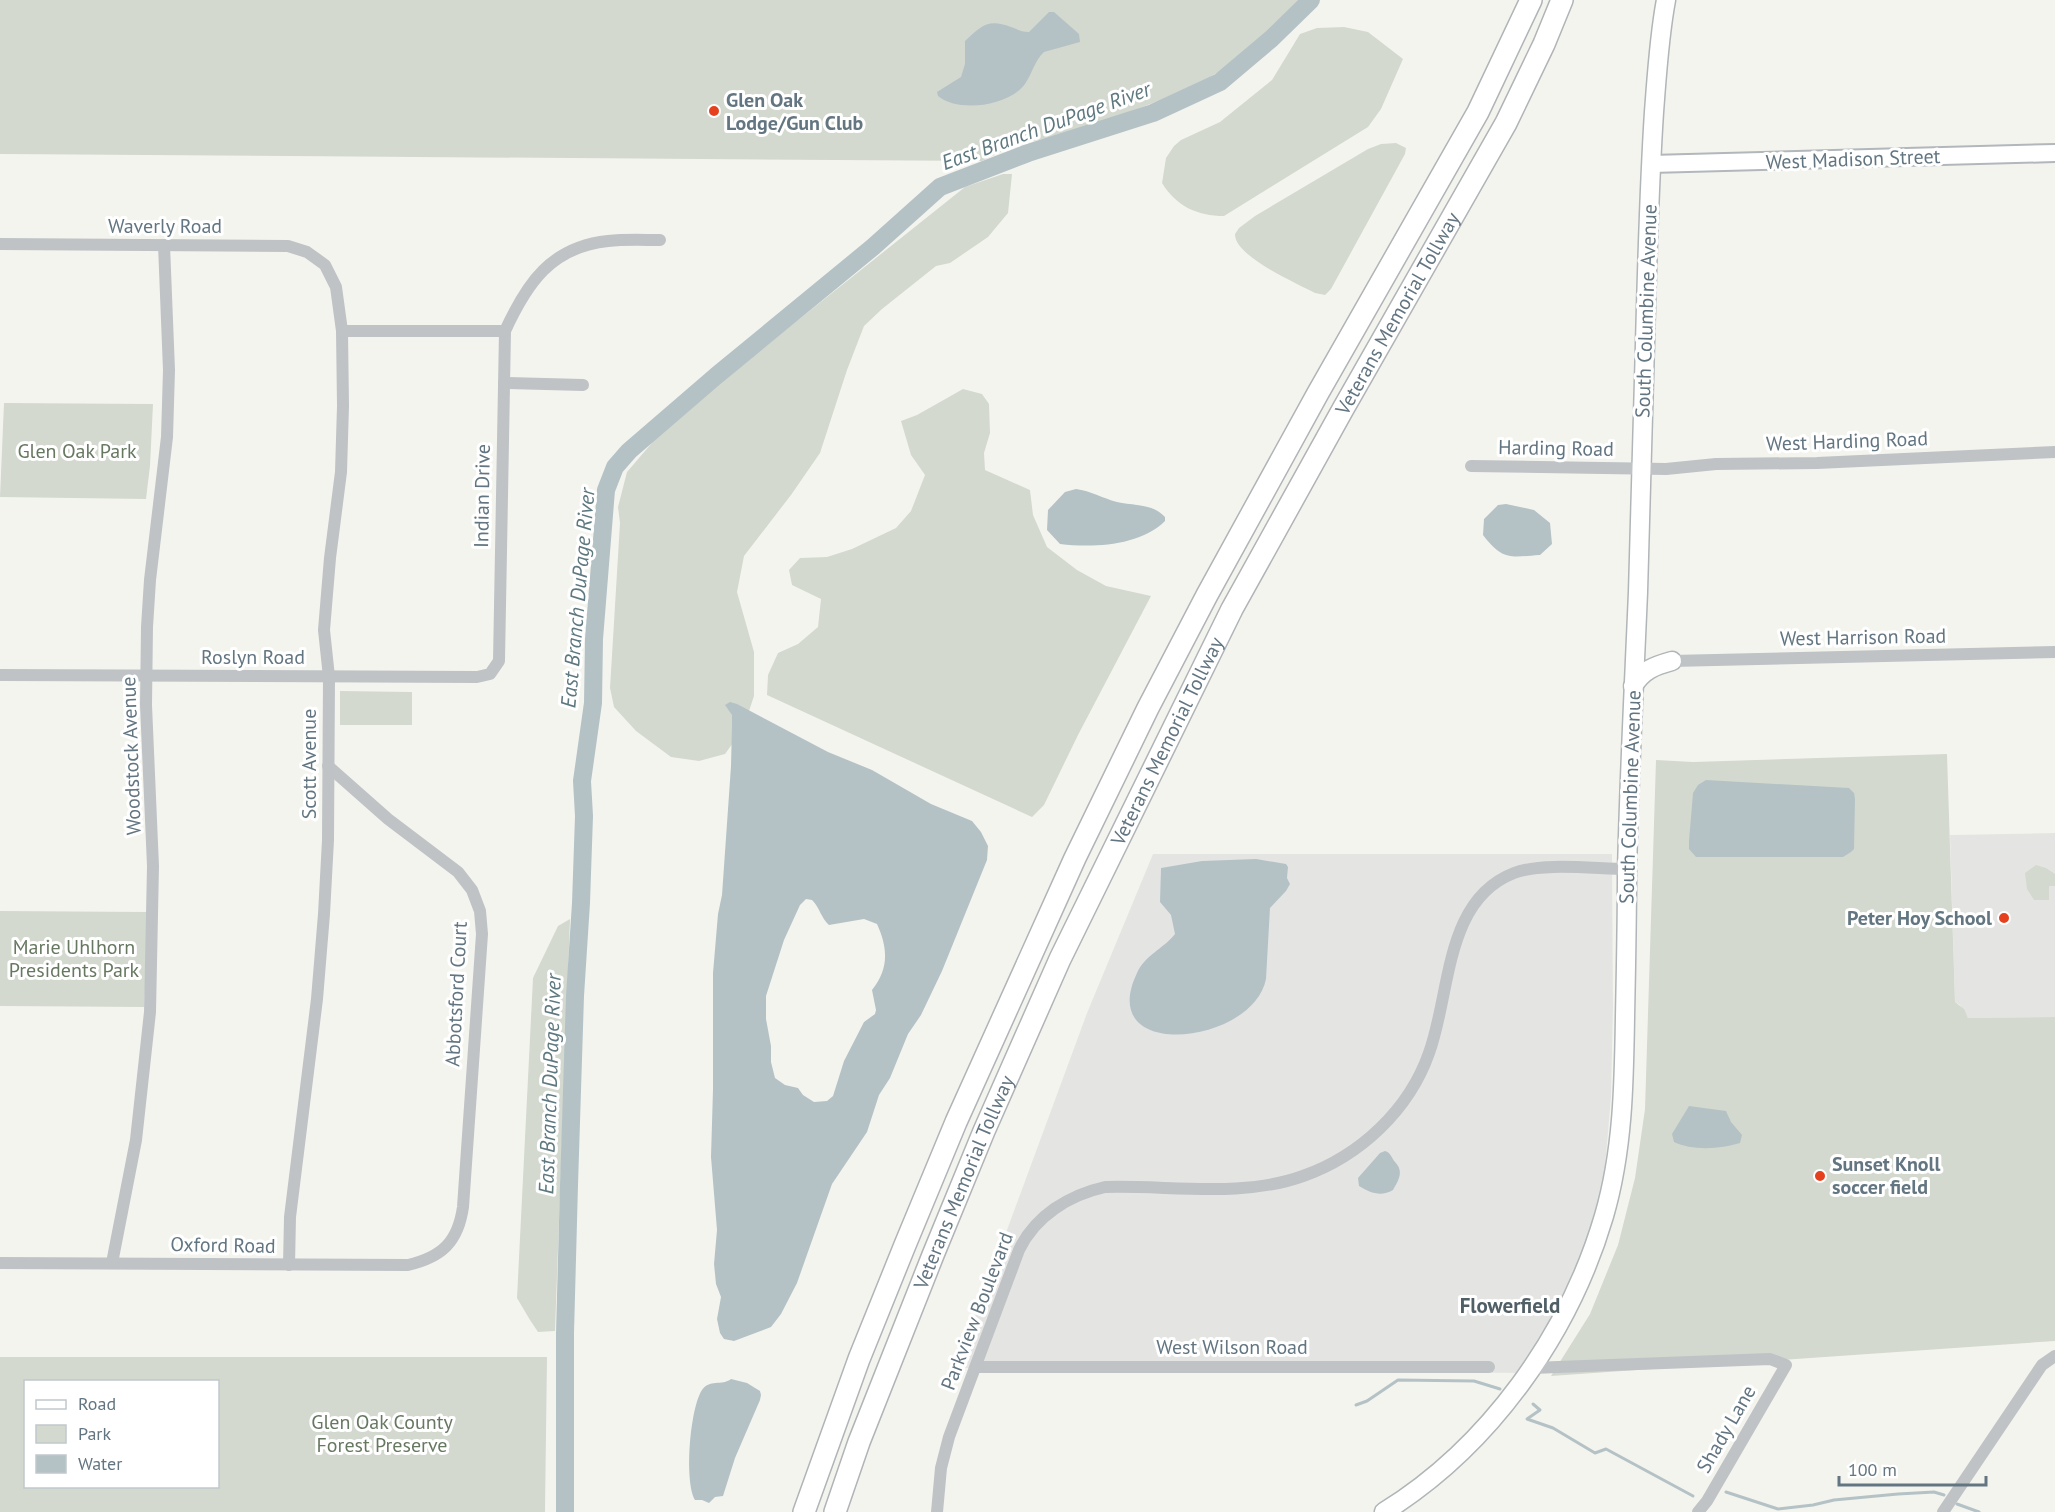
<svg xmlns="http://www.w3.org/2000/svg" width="2055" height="1512" font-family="'PT Sans',sans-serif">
<rect width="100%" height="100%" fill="#f4f4ef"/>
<g fill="#e4e5e3">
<path d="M 2055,833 L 2055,1017 L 1968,1018 L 1960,1005 L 1955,1002 L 1950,835 Z"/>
<path d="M 1153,854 L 1612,854 L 1613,1007 L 1611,1097 L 1602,1203 L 1583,1259 L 1558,1312 L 1521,1373 L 956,1368 L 1087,1013 Z"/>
</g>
<g fill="#d3d9cf" fill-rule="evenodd">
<path d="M 0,0 L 1302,0 L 1247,52 L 1229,66 L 1208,78 L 1158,101 L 1098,124 L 1067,134 L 1015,145 L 982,161 L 0,154 Z"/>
<path d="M 1344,27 L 1368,32 L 1403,59 L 1381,109 L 1368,127 L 1224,216 C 1197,216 1176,206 1162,183 L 1166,158 L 1174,146 L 1181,140 L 1220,122 L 1272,80 L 1300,34 L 1317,28 Z"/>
<path d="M 1396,143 L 1406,148 L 1405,154 L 1331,289 L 1325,295 L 1315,293 C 1296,283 1234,256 1235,234 L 1239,228 L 1255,216 L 1368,149 L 1381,144 Z"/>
<path d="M 1003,174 L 1012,174 L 1008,213 L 988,237 L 950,263 L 936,266 L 882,309 L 864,326 L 847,370 L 820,453 L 791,495 L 744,556 L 737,592 L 754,652 L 754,696 L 743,729 L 725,754 L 699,761 L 671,757 L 636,731 L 614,707 L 610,688 L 620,523 L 618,507 L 627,472 L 657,437 L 699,399 L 965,187 Z"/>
<path d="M 963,389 L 982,394 L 989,404 L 990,433 L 984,453 L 985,470 L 1030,490 L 1033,515 L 1047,547 L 1077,570 L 1106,586 L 1151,596 L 1078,735 L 1044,805 L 1032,817 L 767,695 L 768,675 L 778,653 L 798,644 L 818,627 L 821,599 L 792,585 L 789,570 L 800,558 L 827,557 L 852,549 L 896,528 L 911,511 L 925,475 L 911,455 L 901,421 L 917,415 Z"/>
<path d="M 4,403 L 153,404 L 150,466 L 146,499 L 0,497 Z"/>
<path d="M 340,691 L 412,692 L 412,725 L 340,725 Z"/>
<path d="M 1947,754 L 1955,1002 L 1964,1009 L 1968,1018 L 2055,1017 L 2055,1341 L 1551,1376 L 1590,1314 L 1618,1245 L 1635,1178 L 1645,1109 L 1656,760 L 1693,762 Z"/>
<path d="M 2036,865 L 2046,868 L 2055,874 L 2055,886 L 2049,886 L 2049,900 L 2034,900 L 2027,889 L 2025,873 Z"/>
<path d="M 0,911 L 149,912 L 144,1007 L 0,1006 Z"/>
<path d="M 570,919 L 555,1331 L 538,1332 L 530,1320 L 517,1298 L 533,978 L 558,926 Z"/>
<path d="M 0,1357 L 547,1357 L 545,1512 L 0,1512 ZM 26,1382 L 218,1382 L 218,1486 L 26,1486 Z"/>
</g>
<g fill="#b4c2c6" fill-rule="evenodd">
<path d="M 1049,12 L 1054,12 L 1079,34 L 1080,42 L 1044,52 C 1035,60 1032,74 1025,84 C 1009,106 958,113 938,96 L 937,92 L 961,77 L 965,64 L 965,41 C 981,26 988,18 1011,27 C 1017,29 1022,32 1029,32 Z"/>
<path d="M 1076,489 C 1091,491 1102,498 1117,502 C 1134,506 1152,503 1165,517 L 1165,521 C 1140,546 1093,548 1060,544 L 1047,530 L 1048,510 L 1065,492 Z"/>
<path d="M 1506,504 L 1534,510 L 1550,523 L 1552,544 L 1540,555 C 1510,557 1503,561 1483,535 L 1484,519 L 1498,505 Z"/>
<path d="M 730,702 L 737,704 L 828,752 L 872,770 L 931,804 L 972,821 L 981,832 L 988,846 L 987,860 L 942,971 L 921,1015 L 908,1034 L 890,1078 L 879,1095 L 867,1132 L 832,1184 L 797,1283 L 781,1314 L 771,1327 L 734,1341 L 724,1339 L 720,1333 L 717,1319 L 721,1297 L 716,1284 L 714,1264 L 717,1230 L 711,1157 L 713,1089 L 713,973 L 718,914 L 722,895 L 731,766 L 732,725 L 732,715 L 725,705 ZM 806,899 L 812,900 C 820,908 821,918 829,925 L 864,919 L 877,924 C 888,948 889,969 872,990 L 876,1010 L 875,1014 L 864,1022 L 844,1061 L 833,1096 L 827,1101 L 814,1102 L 803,1095 L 798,1088 L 785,1085 L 775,1078 L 771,1062 L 771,1046 L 766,1019 L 766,996 L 784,940 L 800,905 Z"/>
<path d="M 1706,780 L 1849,788 L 1854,793 L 1855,799 L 1854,849 L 1851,852 L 1843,857 L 1696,857 L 1689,849 L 1689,841 L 1693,793 L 1698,785 Z"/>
<path d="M 1256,859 L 1286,864 L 1288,867 L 1287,878 L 1290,884 L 1286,891 L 1270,908 L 1266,979 C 1253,1045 1094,1063 1137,973 C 1145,955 1163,949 1175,934 L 1171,915 L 1160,902 L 1161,868 L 1202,861 Z"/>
<path d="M 1689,1106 L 1726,1111 L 1731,1122 L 1742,1135 L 1740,1143 C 1721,1149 1692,1151 1674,1142 L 1672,1134 Z"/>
<path d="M 1385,1151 C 1391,1153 1391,1157 1395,1162 C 1404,1171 1399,1180 1393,1190 C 1381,1197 1370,1193 1359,1186 L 1358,1178 L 1380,1153 Z"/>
<path d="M 731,1379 L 747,1383 L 760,1391 L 761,1395 L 760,1400 L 735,1458 L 723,1496 L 715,1497 L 709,1503 L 702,1500 L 695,1500 C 684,1481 690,1408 702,1390 C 709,1379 722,1386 731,1379 Z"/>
</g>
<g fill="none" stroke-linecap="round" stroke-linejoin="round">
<g stroke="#b4c2c6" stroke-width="3">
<path d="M 1533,1404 L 1540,1410 L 1527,1419 L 1553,1428 L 1595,1453 L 1606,1449 L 1693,1496"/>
<path d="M 1356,1405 L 1367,1401 L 1398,1380 L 1474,1381 L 1500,1389"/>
<path d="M 1726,1492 L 1778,1509 L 1813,1505 L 1834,1500 L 1898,1494 L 1934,1492 L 1944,1495"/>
<path d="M 1957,1504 L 1979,1512"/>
</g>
<path stroke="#b4c2c6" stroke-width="18" d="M 565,1512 L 565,1333 L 569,1185 L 575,996 L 581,903 L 584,816 L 582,781 L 593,703 L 594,639 L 606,490 L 615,467 L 629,451 L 716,376 L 873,247 L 940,187 L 1028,153 L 1153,113 L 1220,82 L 1271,39 L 1311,0"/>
<g stroke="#b1b7bb" stroke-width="20">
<path id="secondary" d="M 1651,164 L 2055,153"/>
</g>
<g stroke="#b0b5b8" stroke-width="21">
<g id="primary">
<path d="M 1633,686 C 1643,670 1654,666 1672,661"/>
<path d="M 1384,1512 C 1489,1447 1569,1335 1604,1216 C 1623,1151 1624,1084 1625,1017 C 1626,969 1627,921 1627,873 C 1629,779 1634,686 1638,592 C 1641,510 1642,427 1645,344 C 1647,266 1649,189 1654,112 C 1657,74 1659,37 1666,0"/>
</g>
</g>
<g stroke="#b0b4b7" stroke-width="24">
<g id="highway">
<path d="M 804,1512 L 859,1359 L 905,1245 L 956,1122 L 1075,858 L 1148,708 L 1207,595 L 1318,393 L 1478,112 L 1531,0"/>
<path id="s1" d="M 835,1512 L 859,1442 L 933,1255 L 984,1131 L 1060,959 L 1232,609 L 1343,409 L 1506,123 L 1544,44 L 1562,0"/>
</g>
</g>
<g stroke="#bfc3c6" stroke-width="12">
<path d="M 0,244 L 288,246 L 307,252 L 325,265 L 336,287 L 342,331 L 343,406 L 341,472 L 330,558 L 324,630 L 329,677 L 328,840 L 324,914 L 317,999 L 290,1217 L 289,1265"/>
<path d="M 342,331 L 505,331"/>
<path d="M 504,383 L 583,385"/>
<path d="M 1471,466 L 1666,469 L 1716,464 L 1817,463 L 2055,452"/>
<path d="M 1672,661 L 2055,652"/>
<path d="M 0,675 L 477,677 L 490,674 L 499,661 L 505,331 C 527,283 551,247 608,241 C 625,239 643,240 660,240"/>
<path d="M 0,1263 L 408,1265 C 442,1257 458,1242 463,1207 L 482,934 L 480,911 L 472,890 L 458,872 L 388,819 L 328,766"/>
<path d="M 112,1263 L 136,1140 L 150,1012 L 153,866 L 146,705 L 147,627 L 150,580 L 167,437 L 169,370 L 164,245"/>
<path d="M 976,1367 L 1489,1367"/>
<path d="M 1532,1368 L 1770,1359 L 1786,1365 L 1707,1501 L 1698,1512"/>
<path d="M 937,1512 L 941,1468 L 949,1437 L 1019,1250 C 1035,1216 1069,1195 1105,1187 C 1169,1185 1243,1198 1303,1176 C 1360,1156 1409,1110 1429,1053 C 1451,993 1444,900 1514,873 C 1543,862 1596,869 1627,869"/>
<path d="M 1943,1512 L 2042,1365 L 2055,1356"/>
</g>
<use href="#secondary" stroke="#fff" stroke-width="16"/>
<use href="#primary" stroke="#fff" stroke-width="18"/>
<use href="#highway" stroke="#fff" stroke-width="21"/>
</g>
<g fill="#e6411e" stroke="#fff" stroke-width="2">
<circle cx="714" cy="111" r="6"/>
<circle cx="2004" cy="918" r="6"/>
<circle cx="1820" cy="1176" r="6"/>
</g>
<g text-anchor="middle" stroke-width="6" stroke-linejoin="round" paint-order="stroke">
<g font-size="20" font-weight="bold" fill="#627581" stroke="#fff" text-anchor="start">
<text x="726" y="107">Glen Oak<tspan x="726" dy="23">Lodge/Gun Club</tspan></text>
<text x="1992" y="925" text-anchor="end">Peter Hoy School</text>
<text x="1832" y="1171">Sunset Knoll<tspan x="1832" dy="23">soccer field</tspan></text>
</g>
<g font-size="20" fill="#627581" stroke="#fff">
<text transform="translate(1853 159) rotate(-2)" y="7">West Madison Street</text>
<text x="165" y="233">Waverly Road</text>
<text transform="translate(1646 311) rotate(-88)" y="7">South Columbine Avenue</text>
<text dy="7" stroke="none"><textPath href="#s1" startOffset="1326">Veterans Memorial Tollway</textPath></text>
<text transform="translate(1847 441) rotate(-2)" y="7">West Harding Road</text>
<text transform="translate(1556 448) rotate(1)" y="7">Harding Road</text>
<text transform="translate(482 496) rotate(-89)" y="7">Indian Drive</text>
<text transform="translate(1863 637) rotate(-1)" y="7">West Harrison Road</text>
<text x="253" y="664">Roslyn Road</text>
<text dy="7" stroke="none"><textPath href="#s1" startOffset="840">Veterans Memorial Tollway</textPath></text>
<text transform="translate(131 756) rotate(-92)" y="7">Woodstock Avenue</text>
<text transform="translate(309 764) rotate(-90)" y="7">Scott Avenue</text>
<text transform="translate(1630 797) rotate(-88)" y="7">South Columbine Avenue</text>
<text transform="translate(456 994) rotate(-87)" y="7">Abbotsford Court</text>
<text dy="7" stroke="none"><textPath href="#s1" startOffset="354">Veterans Memorial Tollway</textPath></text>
<text transform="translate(223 1245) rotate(1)" y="7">Oxford Road</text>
<text transform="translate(977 1311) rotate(-69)" y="7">Parkview Boulevard</text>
<text x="1232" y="1354">West Wilson Road</text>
<text transform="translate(1726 1429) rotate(-60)" y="7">Shady Lane</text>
</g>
<g font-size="20" fill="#677861" stroke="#fff">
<text x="77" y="458">Glen Oak Park</text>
<text x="74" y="954">Marie Uhlhorn<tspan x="74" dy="23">Presidents Park</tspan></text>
<text x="382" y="1429">Glen Oak County<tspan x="382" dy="23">Forest Preserve</tspan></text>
</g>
<g font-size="21" font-style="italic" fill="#5e787f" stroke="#fff">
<text transform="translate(1046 126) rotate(-20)" y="7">East Branch DuPage River</text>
<text transform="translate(578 598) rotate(-85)" y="7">East Branch DuPage River</text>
<text transform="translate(550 1084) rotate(-88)" y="7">East Branch DuPage River</text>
</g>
<g font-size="21" font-weight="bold" fill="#505e66" stroke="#fff">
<text x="1510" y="1313">Flowerfield</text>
</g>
</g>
<rect x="24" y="1380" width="195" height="108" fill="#ffffff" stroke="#c0c8cd" stroke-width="1.5"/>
<rect x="36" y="1400" width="30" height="9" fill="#ffffff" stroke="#c0c8cd" stroke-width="1.5"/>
<text x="78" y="1410" font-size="18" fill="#627581">Road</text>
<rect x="36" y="1425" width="30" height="18" fill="#d3d9cf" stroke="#c0c8cd" stroke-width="1.5"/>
<text x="78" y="1440" font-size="18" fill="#627581">Park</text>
<rect x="36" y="1455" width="30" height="18" fill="#b4c2c6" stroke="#c0c8cd" stroke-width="1.5"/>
<text x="78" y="1470" font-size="18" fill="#627581">Water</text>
<path d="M1839 1476v9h147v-9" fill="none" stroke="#627581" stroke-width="3"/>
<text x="1848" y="1476" font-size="18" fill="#627581" stroke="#ffffff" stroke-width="4.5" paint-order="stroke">100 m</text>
</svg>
